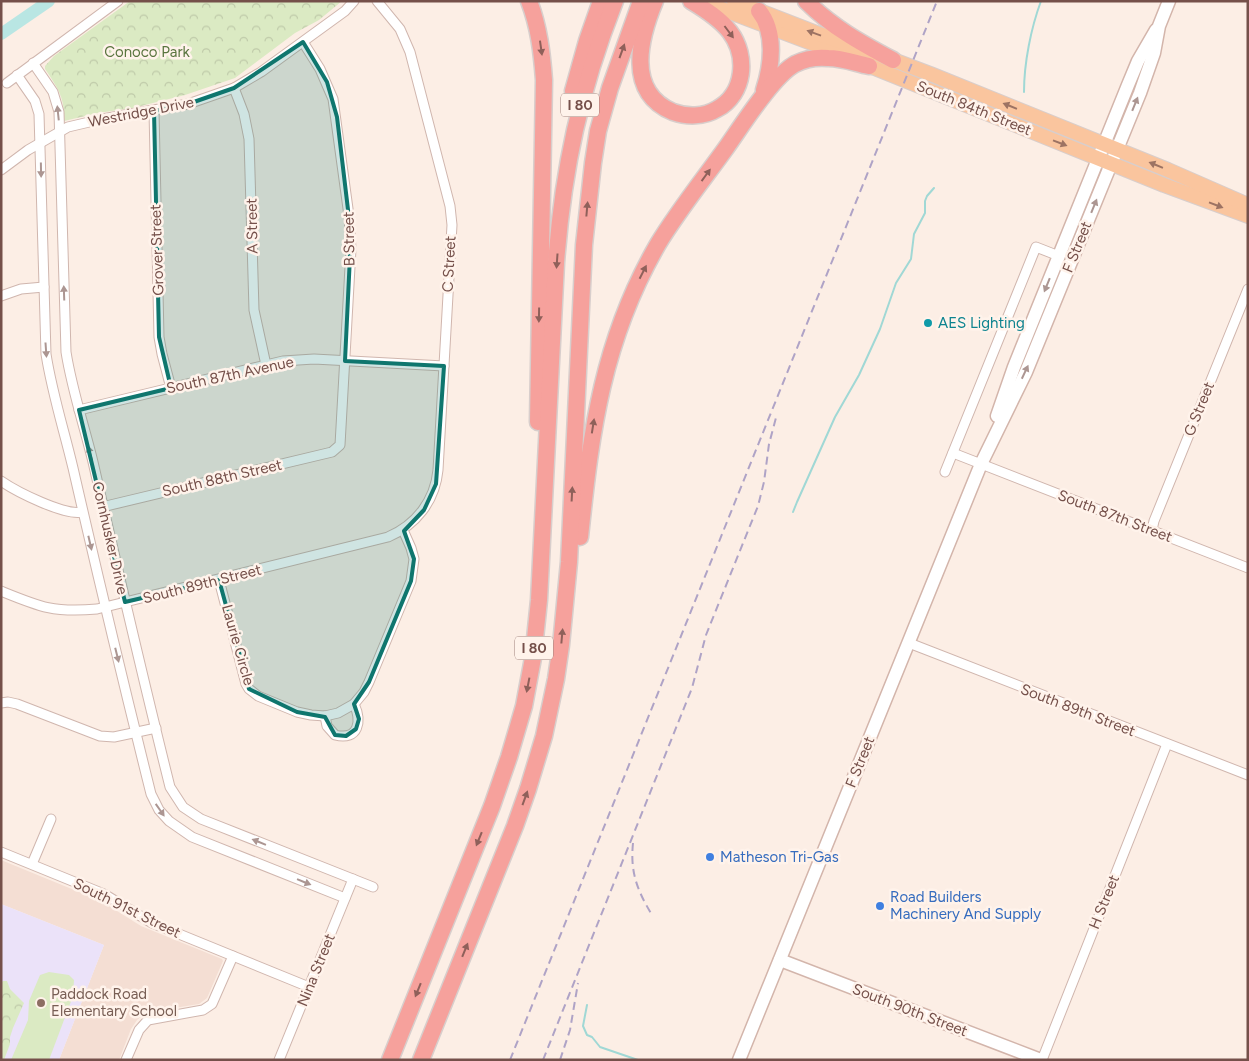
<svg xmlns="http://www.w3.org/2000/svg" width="1249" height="1061" font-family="Figtree,sans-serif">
<defs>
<pattern id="park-crowns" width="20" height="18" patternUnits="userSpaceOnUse" patternTransform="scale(1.25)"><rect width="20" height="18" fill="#dbeac3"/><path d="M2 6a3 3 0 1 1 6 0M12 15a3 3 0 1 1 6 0" fill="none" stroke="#bfcaa9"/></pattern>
</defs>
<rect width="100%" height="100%" fill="#fceee5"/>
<path fill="#f4ded3" d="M 1,860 L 101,901 L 141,926 L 222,959 L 223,961 L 207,998 L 199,1004 L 150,1012 L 143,1015 L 137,1020 L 131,1029 L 119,1060 L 59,1060 L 104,945 L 1,904 Z"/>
<path fill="#ebe2f9" d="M 1,904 L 104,945 L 59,1060 L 1,1060 Z"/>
<path fill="#dbeac3" d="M 49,972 L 69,975 L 74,980 L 73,996 L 49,1060 L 11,1060 L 28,1020 L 29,1001 L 40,975 Z"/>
<g fill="url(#park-crowns)">
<path d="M 130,1 L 342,1 L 319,20 L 295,33 L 235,78 L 185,95 L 133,108 L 98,113 L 64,121 C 65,98 58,88 45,69 L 45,66 L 54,56 Z"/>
<path d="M 3,981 L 7,981 L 10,989 L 24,1003 L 13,1028 L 10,1037 L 10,1044 L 4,1060 L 1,1060 L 1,983 Z"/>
</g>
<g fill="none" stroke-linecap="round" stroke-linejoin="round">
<g stroke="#a0d8d5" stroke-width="2">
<path d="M 1024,92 C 1024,63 1031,28 1041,1"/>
<path d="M 793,512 L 797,502 L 835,417 L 859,375 L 880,329 L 896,283 L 911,259 L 914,234 L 925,213 L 925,201 L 927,196 L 934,188"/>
<path d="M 587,1005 L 583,1026 L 587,1035 L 592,1037 L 600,1047 L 638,1060"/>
</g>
<path stroke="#b9e6e3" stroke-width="12" d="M 1,34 L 49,1"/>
<g stroke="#d0b6ae" stroke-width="11">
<g id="street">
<path d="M 33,63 L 53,92 L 59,112 L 66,352 C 72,390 84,425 93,462 C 118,571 143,679 170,787 L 183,807 L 201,819 L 373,887"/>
<path d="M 17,75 L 35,101 L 39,114 L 46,354 C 52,393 64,430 73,468 C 98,577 124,686 151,794 L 159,810 L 169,821 L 192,837 L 345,898"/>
<path d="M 7,83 L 118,1"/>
<path d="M 234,88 L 244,114 L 249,139 L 254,310 L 266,365"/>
<path d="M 154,111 L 159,337 L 162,354 L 171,388"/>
<path d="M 1,170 L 28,150 L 68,127 L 102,119 L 188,104 L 234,88 L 261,72 L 345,11 L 354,1"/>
<path d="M 1,296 L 21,289 L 44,287"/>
<path d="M 79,410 L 283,361 L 314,359 L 444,366"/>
<path d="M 953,453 L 1248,568"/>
<path d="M 945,472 L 1036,247 L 1059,256"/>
<path d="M 1,481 C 17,492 65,516 82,512"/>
<path d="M 102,507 L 332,452 L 340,445 L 351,249 L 349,216 L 333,99 L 320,69 L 303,42"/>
<path d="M 1152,530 L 1154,521 L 1248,289"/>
<path d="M 219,580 L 246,684 L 249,689 L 258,696 L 297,712 L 311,715 L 325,716 L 338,713 L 354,704 L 364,692 L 369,682 L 411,581 L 414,559 L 411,548 L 403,530"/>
<path d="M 1,591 C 40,607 54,613 97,609 L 388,537 C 416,525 435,501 438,470 L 452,225 L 450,206 L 410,52 L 400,29 L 377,1"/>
<path d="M 909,643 L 1248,775"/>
<path d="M 1,703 L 8,702 L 17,704 L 100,736 L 114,737 L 156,728"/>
<path d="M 325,716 L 327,726 L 335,735 C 359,741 362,721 354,704"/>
<path d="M 1,852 L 104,894 L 152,923 L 309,987"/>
<path d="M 32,864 L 51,819"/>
<path d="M 126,1060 L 139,1030 L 148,1020 L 203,1010 L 212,1004 L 233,956"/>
<path d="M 279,1060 L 353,879"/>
<path d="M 1042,1060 L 1167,744"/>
</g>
</g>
<g stroke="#d3b5ab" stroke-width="15">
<g id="secondary">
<path d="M 997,416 L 1014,367 L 1128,85 L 1138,61 L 1156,30"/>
<path d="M 780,960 L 1041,1060"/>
<path d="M 739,1060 L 981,464 L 1026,372 L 1140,93 L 1154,53 L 1159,26 L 1169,1"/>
</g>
</g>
<g stroke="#d8cecc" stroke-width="16">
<g id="primary">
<path d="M 701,1 L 830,50 L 1164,185 L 1248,216"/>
<path d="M 734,1 L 819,34 L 867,50 L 933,75 L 1168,170 L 1248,205"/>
</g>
</g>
<g stroke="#d8cecc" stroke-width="19">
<g id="highway">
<path d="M 529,1 C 539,27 542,53 544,80 L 538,422"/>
<path d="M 655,1 C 640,37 625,92 673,112 C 687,117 704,117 717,109 C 745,94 748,56 730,32 C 720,19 706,10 691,1"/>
<path d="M 806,1 C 832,27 861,43 893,60"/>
<path d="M 759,11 C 776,32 772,66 764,90"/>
<path d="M 573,91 L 587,41 L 601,1"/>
<path d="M 580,537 C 591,430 603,339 658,244 C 678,211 703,180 726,148 C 741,127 773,76 795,64 C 805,59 817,57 828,58 C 842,58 855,63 869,66"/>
<path d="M 390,1060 L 492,806 L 509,757 L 524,706 L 533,658 L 539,600 L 556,263 C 563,169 580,90 615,1"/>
<path d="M 421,1060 L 515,826 L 528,789 L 544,736 L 556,679 L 561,645 L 569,562 L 584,245 L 593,163 L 598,131 L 610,88 L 641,1"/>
</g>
</g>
<use href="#street" stroke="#fff" stroke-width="9"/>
<use href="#secondary" stroke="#fff" stroke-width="12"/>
<use href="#primary" stroke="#fac59e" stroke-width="14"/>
<use href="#highway" stroke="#f6a19c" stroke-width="16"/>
<g stroke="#afa3c6" stroke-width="2" stroke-dasharray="8 5" stroke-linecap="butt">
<path d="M 633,843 C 630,872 637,890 652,915"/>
<path d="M 510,1060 L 937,1"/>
<path d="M 543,1060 L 692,688 L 706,635 L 758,506 L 764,482 L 769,444 L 777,414"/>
<path d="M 560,1060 L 570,1030 L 578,983"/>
</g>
</g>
<defs><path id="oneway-solid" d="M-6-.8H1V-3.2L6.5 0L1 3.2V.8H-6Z" transform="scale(1.25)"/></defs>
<g fill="#8f605a">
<use href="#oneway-solid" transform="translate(729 32) rotate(53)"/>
<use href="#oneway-solid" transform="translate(541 48) rotate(82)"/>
<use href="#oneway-solid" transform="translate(622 51) rotate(-70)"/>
<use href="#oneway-solid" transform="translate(706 175) rotate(-54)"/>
<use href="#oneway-solid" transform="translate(587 209) rotate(-85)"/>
<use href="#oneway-solid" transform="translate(557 261) rotate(94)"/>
<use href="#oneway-solid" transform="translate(643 272) rotate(-63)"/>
<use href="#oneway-solid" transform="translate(539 315) rotate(91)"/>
<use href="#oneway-solid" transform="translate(593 426) rotate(-81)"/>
<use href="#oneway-solid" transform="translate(572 494) rotate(-87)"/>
<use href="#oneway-solid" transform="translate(562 636) rotate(-85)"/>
<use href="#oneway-solid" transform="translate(528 685) rotate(101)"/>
<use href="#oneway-solid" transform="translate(525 798) rotate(-70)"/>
<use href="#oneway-solid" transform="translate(479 839) rotate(112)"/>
<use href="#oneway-solid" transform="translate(465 950) rotate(-68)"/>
<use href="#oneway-solid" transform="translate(418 990) rotate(112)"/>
</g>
<g fill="#9d7363">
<use href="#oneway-solid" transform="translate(814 33) rotate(-160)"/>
<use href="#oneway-solid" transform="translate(1010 106) rotate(-158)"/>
<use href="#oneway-solid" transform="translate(1060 143) rotate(21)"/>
<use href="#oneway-solid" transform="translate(1156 165) rotate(-158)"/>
<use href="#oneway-solid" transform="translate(1216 205) rotate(21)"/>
</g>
<g fill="#ac9692">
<use href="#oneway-solid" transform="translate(1135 104) rotate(-68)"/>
<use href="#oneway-solid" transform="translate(58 113) rotate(-96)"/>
<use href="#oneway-solid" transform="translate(41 170) rotate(89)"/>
<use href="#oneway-solid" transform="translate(1094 206) rotate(-68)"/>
<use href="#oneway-solid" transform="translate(1047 285) rotate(112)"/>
<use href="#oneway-solid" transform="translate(64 293) rotate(-92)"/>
<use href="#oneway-solid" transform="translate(46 350) rotate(86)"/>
<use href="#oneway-solid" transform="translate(1025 372) rotate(-65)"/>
<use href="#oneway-solid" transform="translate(90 453) rotate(-105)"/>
<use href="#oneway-solid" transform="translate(90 543) rotate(77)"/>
<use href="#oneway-solid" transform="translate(117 655) rotate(76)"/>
<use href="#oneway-solid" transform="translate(160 810) rotate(55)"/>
<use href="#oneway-solid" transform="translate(259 842) rotate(-158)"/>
<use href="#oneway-solid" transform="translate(304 882) rotate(22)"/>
</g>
<path fill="#0f766e" fill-opacity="0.2" stroke="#0f766e" stroke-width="4" stroke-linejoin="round" d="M 303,42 L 327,82 L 337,117 L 351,235 L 345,361 L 444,366 L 436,484 L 424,510 L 404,531 L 414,559 L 411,581 L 369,682 L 354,704 L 359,719 L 356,729 L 346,736 L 335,735 L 325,717 L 297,712 L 249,689 L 219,580 L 125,602 L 79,410 L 171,388 L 159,337 L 154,111 L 188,104 L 234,88 Z"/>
<circle fill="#0f9aa8" stroke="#fff3eb" stroke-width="2" cx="928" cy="323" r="5"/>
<g fill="#3f7fe0" stroke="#fff3eb" stroke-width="2">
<circle cx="710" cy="857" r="5"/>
<circle cx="880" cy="906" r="5"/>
</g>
<circle fill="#8d6e63" stroke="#fff3eb" stroke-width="2" cx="41" cy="1003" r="5"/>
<g text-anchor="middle" stroke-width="5" stroke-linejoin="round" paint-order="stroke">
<g fill="#fff3eb" stroke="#9e817a" stroke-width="1">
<rect x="561" y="93.5" width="38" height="23" rx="4"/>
<rect x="515" y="636.5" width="38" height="23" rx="4"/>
</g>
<g font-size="14" font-weight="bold" fill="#75504a">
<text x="580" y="110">I 80</text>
<text x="534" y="653">I 80</text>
</g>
<g font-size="15" fill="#5a753f" stroke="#fff3eb">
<text x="147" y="57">Conoco Park</text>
</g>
<g font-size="15" fill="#75504a" stroke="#fff3eb">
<text transform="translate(974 108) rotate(22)" y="5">South 84th Street</text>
<text transform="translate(141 112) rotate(-11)" y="5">Westridge Drive</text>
<text transform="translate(252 226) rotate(-91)" y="5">A Street</text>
<text transform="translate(349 239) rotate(-91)" y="5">B Street</text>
<text transform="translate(1077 247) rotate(-68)" y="5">F Street</text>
<text transform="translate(157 250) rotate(-92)" y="5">Grover Street</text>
<text transform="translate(449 264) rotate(-87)" y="5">C Street</text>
<text transform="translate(230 375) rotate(-12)" y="5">South 87th Avenue</text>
<text transform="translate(1199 409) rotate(-68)" y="5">G Street</text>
<text transform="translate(222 478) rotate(-13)" y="5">South 88th Street</text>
<text transform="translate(1115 516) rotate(21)" y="5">South 87th Street</text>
<text transform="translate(110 538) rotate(77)" y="5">Cornhusker Drive</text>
<text transform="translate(202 584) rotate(-14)" y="5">South 89th Street</text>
<text transform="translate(238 645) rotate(74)" y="5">Laurie Circle</text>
<text transform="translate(1078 710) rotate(21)" y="5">South 89th Street</text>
<text transform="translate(860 762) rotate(-68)" y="5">F Street</text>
<text transform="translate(1104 902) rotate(-68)" y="5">H Street</text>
<text transform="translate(127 908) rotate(26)" y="5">South 91st Street</text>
<text transform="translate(316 970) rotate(-68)" y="5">Nina Street</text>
<text transform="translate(910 1010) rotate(21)" y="5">South 90th Street</text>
</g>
<g font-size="15" fill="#0d838f" stroke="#fff3eb" text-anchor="start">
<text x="938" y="328">AES Lighting</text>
</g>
<g font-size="15" fill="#366cbe" stroke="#fff3eb" text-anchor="start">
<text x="720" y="862">Matheson Tri-Gas</text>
<text x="890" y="902">Road Builders<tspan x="890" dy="17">Machinery And Supply</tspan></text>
</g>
<g font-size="15" fill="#785e54" stroke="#fff3eb" text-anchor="start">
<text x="51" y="999">Paddock Road<tspan x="51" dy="17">Elementary School</tspan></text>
</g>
</g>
<rect width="1249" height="1061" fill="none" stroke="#75504a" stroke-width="5"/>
</svg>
